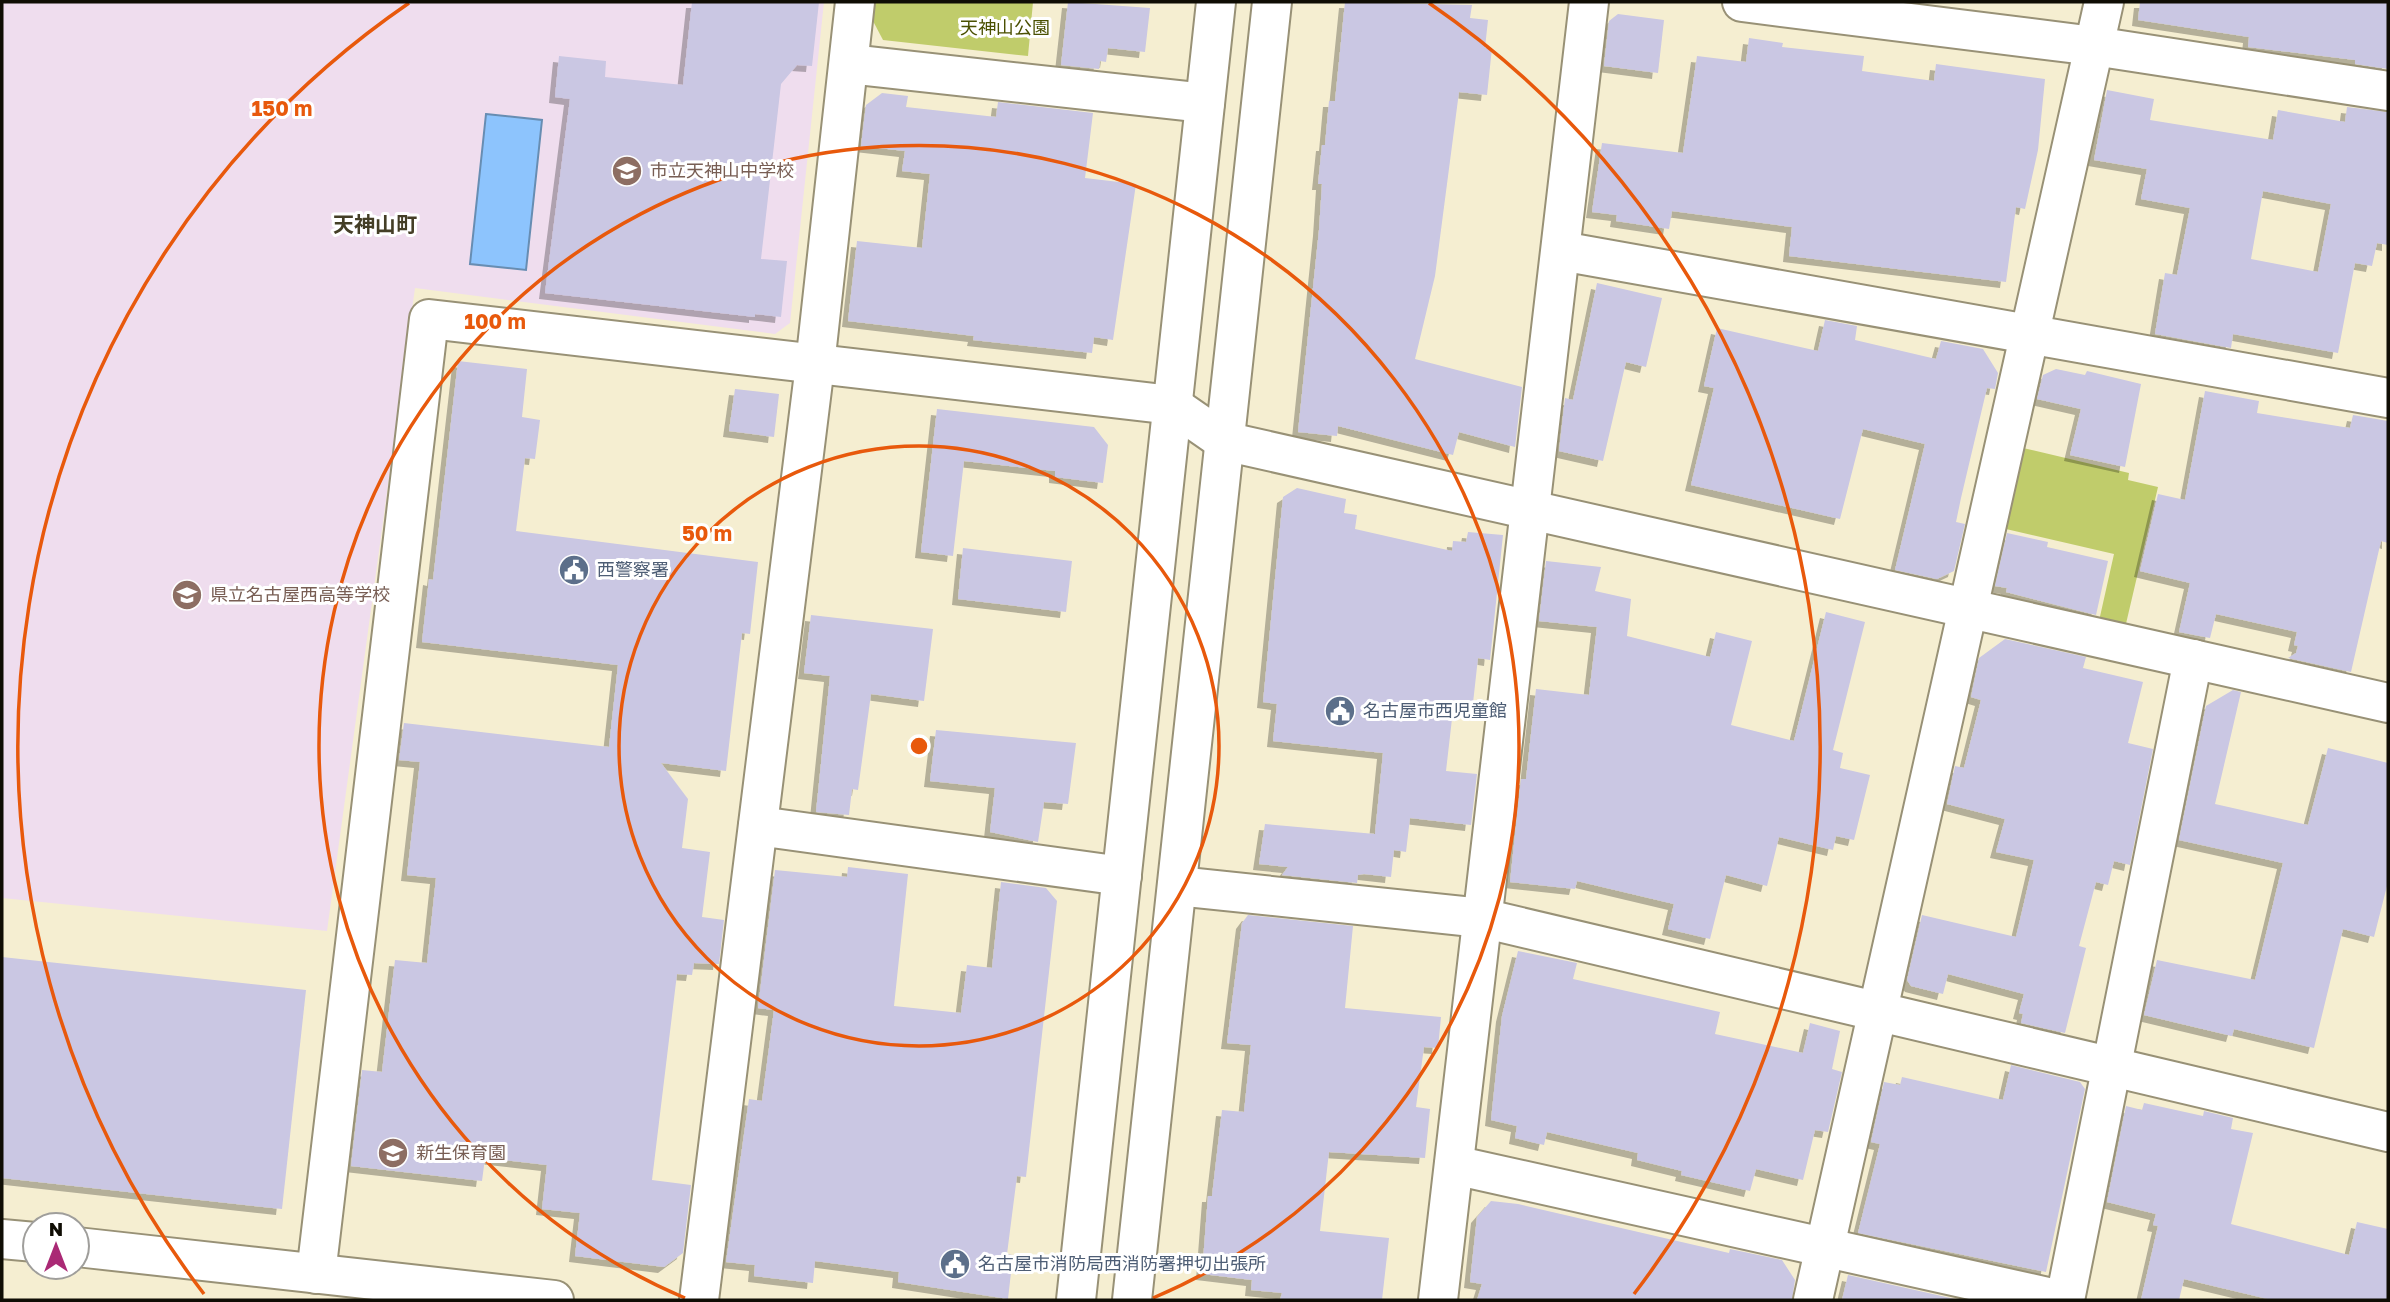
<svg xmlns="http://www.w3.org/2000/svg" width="2390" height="1302" font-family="'Golos Text','Noto Sans JP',sans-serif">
<defs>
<filter id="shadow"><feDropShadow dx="-6" dy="6" stdDeviation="0" flood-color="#0004"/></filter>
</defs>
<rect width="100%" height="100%" fill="#f5eed1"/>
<path fill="#efddee" d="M 2,2 L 824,2 L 790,323 L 775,334 L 415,288 L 327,931 L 2,898 Z"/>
<g fill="#c0cc6b">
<path d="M 875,2 L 1033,2 L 1028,56 L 883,40 L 873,21 Z"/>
<path d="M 2023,448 L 2129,473 L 2128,480 L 2158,487 L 2125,628 L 2099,621 L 2114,554 L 2006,529 Z"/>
</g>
<path fill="#8dc4fd" stroke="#678db2" stroke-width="2" d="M 486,114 L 542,120 L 526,270 L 470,264 Z"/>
<g fill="#cac7e3" fill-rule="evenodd" filter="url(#shadow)">
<path d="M 692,2 L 819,2 L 812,66 L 797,65 L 781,84 L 761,259 L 787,261 L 781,317 L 755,314 L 755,317 L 545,293 L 570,99 L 555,97 L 559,56 L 606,61 L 605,77 L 683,85 Z"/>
<path d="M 1068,2 L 1150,8 L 1145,52 L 1108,48 L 1106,62 L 1100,61 L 1099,69 L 1061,65 Z"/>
<path d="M 1345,2 L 1472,5 L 1470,18 L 1488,20 L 1485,48 L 1492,48 L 1487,95 L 1459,92 L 1435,276 L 1415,359 L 1522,387 L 1515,447 L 1459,432 L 1453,455 L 1338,426 L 1337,436 L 1298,432 L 1319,230 L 1322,184 L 1318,184 L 1322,145 L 1325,145 L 1329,101 L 1335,101 Z"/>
<path d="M 2140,2 L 2388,2 L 2388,69 L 2355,64 L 2355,60 L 2248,47 L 2249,37 L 2138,20 Z"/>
<path d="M 1618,14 L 1664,20 L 1658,73 L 1604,66 L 1609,21 Z"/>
<path d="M 1749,38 L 1783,43 L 1782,47 L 1864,56 L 1862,71 L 1934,81 L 1936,64 L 2045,79 L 2038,150 L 2025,209 L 2016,207 L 2006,282 L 1789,256 L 1792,227 L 1672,211 L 1669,229 L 1616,221 L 1617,215 L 1592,212 L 1602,143 L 1683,153 L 1697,56 L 1746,62 Z"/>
<path d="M 2107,90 L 2154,99 L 2150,120 L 2273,140 L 2278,110 L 2345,122 L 2347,107 L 2388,112 L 2388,245 L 2377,243 L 2372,266 L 2355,263 L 2338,353 L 2233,334 L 2231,348 L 2155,334 L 2165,273 L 2177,275 L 2190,208 L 2141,199 L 2147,169 L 2094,160 ZM 2263,191 L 2331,204 L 2318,272 L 2251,259 Z"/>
<path d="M 882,93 L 908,96 L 906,107 L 996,117 L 998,102 L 1093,113 L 1085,178 L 1136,184 L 1113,340 L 1094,337 L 1092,353 L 973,340 L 974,336 L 848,321 L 857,241 L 922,248 L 930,174 L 902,171 L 905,151 L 861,146 L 866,105 Z"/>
<path d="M 1597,283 L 1662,298 L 1646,367 L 1626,362 L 1603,461 L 1559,451 L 1565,398 L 1573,400 Z"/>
<path d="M 1825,320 L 1857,326 L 1855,340 L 1936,359 L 1941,341 L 1983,349 L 1998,373 L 1995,389 L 1987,388 L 1961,498 L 1956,522 L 1965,524 L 1954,571 L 1937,579 L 1895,570 L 1925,444 L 1863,429 L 1840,519 L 1691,485 L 1714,388 L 1704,386 L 1717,328 L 1818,351 Z"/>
<path d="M 458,361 L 527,369 L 522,417 L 540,420 L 535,459 L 525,458 L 516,531 L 758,562 L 750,634 L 742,633 L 726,771 L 661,763 L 688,799 L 682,848 L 710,852 L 702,917 L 724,920 L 719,964 L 694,963 L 692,975 L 677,974 L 652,1180 L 691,1185 L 683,1253 L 664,1267 L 575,1256 L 580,1213 L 542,1209 L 547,1165 L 485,1158 L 482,1181 L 351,1166 L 362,1070 L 382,1072 L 395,960 L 427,963 L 436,878 L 407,875 L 420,762 L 399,760 L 404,723 L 609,747 L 618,665 L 422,642 L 429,579 L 433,580 Z"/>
<path d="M 2056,369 L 2085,375 L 2087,371 L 2141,384 L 2125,467 L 2070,455 L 2081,409 L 2037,399 L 2043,375 Z"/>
<path d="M 735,389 L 779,394 L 774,437 L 729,431 Z"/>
<path d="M 2205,391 L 2259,401 L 2257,413 L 2350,428 L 2353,415 L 2388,421 L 2388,543 L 2381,541 L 2351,672 L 2288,658 L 2296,653 L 2298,646 L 2294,645 L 2297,632 L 2216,614 L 2210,638 L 2179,632 L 2190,583 L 2140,571 L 2158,494 L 2185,500 Z"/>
<path d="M 937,409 L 1094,427 L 1108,445 L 1103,483 L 1055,477 L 1055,471 L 964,461 L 953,556 L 921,552 Z"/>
<path d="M 1297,488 L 1346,499 L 1344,513 L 1357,515 L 1355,529 L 1452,551 L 1453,541 L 1466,542 L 1468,532 L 1503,535 L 1490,660 L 1478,658 L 1472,712 L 1453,710 L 1446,771 L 1477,774 L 1471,825 L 1410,818 L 1406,852 L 1394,850 L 1391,877 L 1364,874 L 1358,875 L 1357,883 L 1282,875 L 1288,867 L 1259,864 L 1265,824 L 1375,834 L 1383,753 L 1273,741 L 1277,704 L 1263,702 L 1283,497 Z"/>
<path d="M 2007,533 L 2048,542 L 2047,547 L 2108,561 L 2096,615 L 2006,592 L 2007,588 L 1995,586 Z"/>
<path d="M 963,548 L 1072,561 L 1066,612 L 958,599 Z"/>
<path d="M 1546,561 L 1601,567 L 1595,591 L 1631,599 L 1627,636 L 1710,657 L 1716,632 L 1752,641 L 1731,725 L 1794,741 L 1826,612 L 1865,622 L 1833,750 L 1843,753 L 1840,768 L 1870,775 L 1854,840 L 1836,836 L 1833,850 L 1779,837 L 1767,886 L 1726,875 L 1710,939 L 1668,929 L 1674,904 L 1577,881 L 1575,889 L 1510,882 L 1521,779 L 1526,779 L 1536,689 L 1589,695 L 1597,627 L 1539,621 Z"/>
<path d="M 811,615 L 933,629 L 924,701 L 871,694 L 858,790 L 852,789 L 849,815 L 816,812 L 830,676 L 804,673 Z"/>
<path d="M 2005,639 L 2086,657 L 2083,668 L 2143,682 L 2128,743 L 2153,749 L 2130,865 L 2114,861 L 2108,885 L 2096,882 L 2079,946 L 2086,948 L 2065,1033 L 2021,1023 L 2023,1014 L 2019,1013 L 2024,994 L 1948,974 L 1943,994 L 1911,986 L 1907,980 L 1922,915 L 2016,937 L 2034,860 L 1996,852 L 2005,819 L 1947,804 L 1955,766 L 1964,768 L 1981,700 L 1971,697 L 1979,658 Z"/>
<path d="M 2233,690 L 2241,692 L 2215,804 L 2308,825 L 2328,748 L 2388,763 L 2388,882 L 2374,937 L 2343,929 L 2314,1048 L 2234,1029 L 2232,1036 L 2144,1015 L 2157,960 L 2255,980 L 2283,863 L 2179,840 L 2206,706 Z"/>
<path d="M 936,730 L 1076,743 L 1068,804 L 1044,802 L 1038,842 L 990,832 L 995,788 L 930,781 Z"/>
<path d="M 848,867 L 908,874 L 894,1006 L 961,1013 L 967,965 L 992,968 L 1001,882 L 1046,888 L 1057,901 L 1026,1177 L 1017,1176 L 1007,1254 L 1013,1255 L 1008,1299 L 898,1282 L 899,1272 L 815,1261 L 813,1283 L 754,1276 L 755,1265 L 726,1262 L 749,1099 L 762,1101 L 774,1010 L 758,1008 L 775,870 L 847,877 Z"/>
<path d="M 1248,915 L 1353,926 L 1345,1008 L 1441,1017 L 1438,1048 L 1424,1047 L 1416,1107 L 1430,1109 L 1425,1158 L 1329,1152 L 1320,1231 L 1389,1238 L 1382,1300 L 1280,1300 L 1282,1293 L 1251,1290 L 1252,1280 L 1202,1274 L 1208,1196 L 1212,1196 L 1222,1110 L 1244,1112 L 1251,1045 L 1227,1043 L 1242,923 Z"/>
<path d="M 1518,951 L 1577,963 L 1573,979 L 1720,1012 L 1715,1034 L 1803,1053 L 1810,1023 L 1840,1031 L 1832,1069 L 1842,1072 L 1828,1132 L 1815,1130 L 1803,1180 L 1756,1169 L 1750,1191 L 1681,1175 L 1682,1171 L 1637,1160 L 1638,1153 L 1547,1132 L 1544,1145 L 1515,1138 L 1517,1126 L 1491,1120 L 1502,1016 Z"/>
<path d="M 2,957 L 306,990 L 282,1209 L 2,1178 Z"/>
<path d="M 2011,1065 L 2080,1082 L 2085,1089 L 2046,1272 L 1858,1233 L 1880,1144 L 1871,1142 L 1884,1082 L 1900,1085 L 1902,1077 L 2003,1100 Z"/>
<path d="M 2144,1103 L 2203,1116 L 2204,1111 L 2233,1118 L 2231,1129 L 2253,1133 L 2231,1224 L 2349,1255 L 2357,1222 L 2388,1229 L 2388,1300 L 2272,1300 L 2184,1279 L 2179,1300 L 2141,1300 L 2158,1226 L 2153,1225 L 2156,1214 L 2107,1202 L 2126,1106 L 2142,1110 Z"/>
<path d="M 1491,1201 L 1518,1204 L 1729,1253 L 1730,1249 L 1782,1260 L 1795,1280 L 1792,1300 L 1477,1300 L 1482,1284 L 1470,1282 L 1477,1217 Z"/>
<path d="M 1848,1275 L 1955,1299 L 1842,1300 Z"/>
</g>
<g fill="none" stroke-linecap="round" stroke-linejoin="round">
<g stroke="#989176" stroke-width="42">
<g id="minor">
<path d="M 1742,2 L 2094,46 L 2388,91"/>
<path d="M 849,64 L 1205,103"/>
<path d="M 1561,251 L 2388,398"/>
<path d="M 758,826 L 1122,876"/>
<path d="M 1177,886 L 1482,918 L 2388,1132"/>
<path d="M 1454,1165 L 2061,1300"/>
<path d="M 2,1239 L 35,1242"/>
<path d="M 77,1247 L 554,1300"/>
<path d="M 316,1274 L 429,319 L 1172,405 L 1224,441 L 2388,703"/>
<path d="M 699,1300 L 815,365 L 855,2"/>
<path d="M 1076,1300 L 1216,2"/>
<path d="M 1132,1300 L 1272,2"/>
<path d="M 1438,1300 L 1589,2"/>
<path d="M 1813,1300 L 2104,2"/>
<path d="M 2065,1300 L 2193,659"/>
</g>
</g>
<use href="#minor" stroke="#fff" stroke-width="38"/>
</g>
<g fill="none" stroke="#e8590c" stroke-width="3.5">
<circle cx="919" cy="746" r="300"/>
<path d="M685 1298A600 600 0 1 1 1153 1298"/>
<path d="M204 1294A901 901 0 0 1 409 3M1429 3A901 901 0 0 1 1634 1294"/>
</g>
<defs>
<g id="school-disc" transform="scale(1.575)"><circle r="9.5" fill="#8d6e63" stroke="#fff"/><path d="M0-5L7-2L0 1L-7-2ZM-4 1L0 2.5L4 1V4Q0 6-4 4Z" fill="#fff"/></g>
<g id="civic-disc" transform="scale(1.575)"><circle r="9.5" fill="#5c6f8a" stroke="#fff"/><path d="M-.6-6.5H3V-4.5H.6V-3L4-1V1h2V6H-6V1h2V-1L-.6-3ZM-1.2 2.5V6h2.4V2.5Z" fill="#fff"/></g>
</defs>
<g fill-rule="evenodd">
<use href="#school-disc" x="627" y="171"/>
<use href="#civic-disc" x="574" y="570"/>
<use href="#school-disc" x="187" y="595"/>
<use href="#civic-disc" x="1340" y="711"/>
<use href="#school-disc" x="393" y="1153"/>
<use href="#civic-disc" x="955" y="1264"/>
</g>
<g text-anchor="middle" stroke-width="6" stroke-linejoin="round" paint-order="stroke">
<g font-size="18" fill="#4a5001" stroke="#fff">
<text x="1005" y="34">天神山公園</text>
</g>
<g font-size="18" fill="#785e54" stroke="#fff" text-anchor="start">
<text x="650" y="177">市立天神山中学校</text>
<text x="210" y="601">県立名古屋西高等学校</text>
<text x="416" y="1159">新生保育園</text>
</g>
<g font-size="18" fill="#4e5e75" stroke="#fff" text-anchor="start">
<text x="597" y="576">西警察署</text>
<text x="1363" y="717">名古屋市西児童館</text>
<text x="978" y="1270">名古屋市消防局西消防署押切出張所</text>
</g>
<g font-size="21" font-weight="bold" fill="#443e26" stroke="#fff">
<text x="375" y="232">天神山町</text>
</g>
</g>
<circle cx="919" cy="746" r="10" fill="#e8590c" stroke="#fff" stroke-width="3.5"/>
<g font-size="21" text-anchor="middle" font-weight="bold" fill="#e8590c" stroke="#fff" stroke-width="6" stroke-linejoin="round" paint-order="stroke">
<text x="282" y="116">150 m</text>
<text x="495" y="329">100 m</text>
<text x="707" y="541">50 m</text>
</g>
<rect width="2390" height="1302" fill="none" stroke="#0f0d04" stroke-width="7"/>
<g transform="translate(56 1246)"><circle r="33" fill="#ffffff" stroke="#9f9e9b" stroke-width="2"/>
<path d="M0-5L12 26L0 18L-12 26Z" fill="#aa2975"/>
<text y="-10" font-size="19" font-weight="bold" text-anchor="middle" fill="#0f0d04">N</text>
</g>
</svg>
